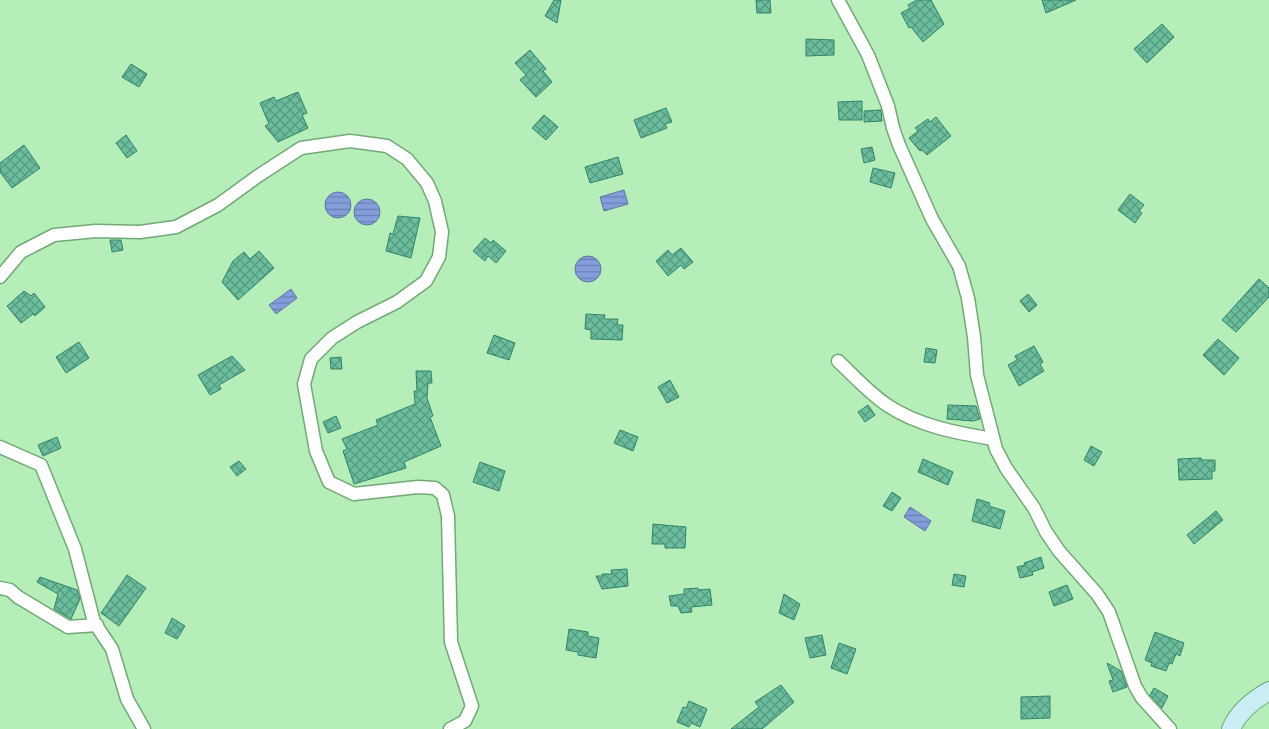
<svg xmlns="http://www.w3.org/2000/svg" width="1269" height="729" font-family="'Source Serif 4',serif">
<defs>
<pattern id="water-rules" width="6" height="5" patternUnits="userSpaceOnUse" patternTransform="scale(1.25)"><rect width="6" height="5" fill="#849ddb"/><path d="M0 2.5h6" fill="none" stroke="#6a80b0"/></pattern>
<pattern id="building-cross-hatch" width="8" height="8" patternUnits="userSpaceOnUse" patternTransform="scale(1.25)"><rect width="8" height="8" fill="#6abd9d"/><path d="M0 0l8 8M0 8l8-8" fill="none" stroke="#56997f"/></pattern>
</defs>
<rect width="100%" height="100%" fill="#b5eeb9"/>
<g fill="url(#water-rules)" stroke="#60789e">
<path d="M 624,190 L 628,204 L 604,211 L 600,197 Z"/>
<circle cx="338" cy="205" r="13"/>
<circle cx="367" cy="212" r="13"/>
<circle cx="588" cy="269" r="13"/>
<path d="M 291,289 L 297,298 L 276,314 L 269,305 Z"/>
<path d="M 910,507 L 931,521 L 925,531 L 904,517 Z"/>
</g>
<g fill="url(#building-cross-hatch)" stroke="#328467">
<path d="M 554,0 L 561,0 L 557,23 L 545,16 Z"/>
<path d="M 756,0 L 770,0 L 771,13 L 757,13 Z"/>
<path d="M 917,0 L 931,0 L 944,24 L 923,42 L 911,27 L 909,28 L 901,13 L 910,8 L 908,5 Z"/>
<path d="M 1042,0 L 1076,0 L 1046,13 Z"/>
<path d="M 1162,24 L 1174,37 L 1147,63 L 1134,49 Z"/>
<path d="M 806,39 L 834,40 L 834,55 L 806,56 Z"/>
<path d="M 530,50 L 546,69 L 543,71 L 552,82 L 536,97 L 520,80 L 526,75 L 515,63 Z"/>
<path d="M 131,64 L 147,74 L 139,87 L 122,77 Z"/>
<path d="M 298,92 L 307,113 L 302,115 L 308,128 L 278,142 L 265,126 L 269,124 L 260,103 L 274,97 L 276,101 Z"/>
<path d="M 862,101 L 862,120 L 839,120 L 838,102 Z"/>
<path d="M 666,108 L 672,122 L 665,124 L 667,128 L 641,138 L 634,120 Z"/>
<path d="M 881,110 L 882,121 L 864,122 L 864,111 Z"/>
<path d="M 544,115 L 558,127 L 546,140 L 532,128 Z"/>
<path d="M 936,117 L 951,136 L 927,155 L 922,150 L 920,151 L 909,138 L 918,131 L 915,128 L 928,119 L 930,122 Z"/>
<path d="M 126,135 L 137,151 L 127,158 L 116,143 Z"/>
<path d="M 24,145 L 40,168 L 12,188 L 0,172 L 0,163 Z"/>
<path d="M 872,147 L 875,160 L 864,163 L 861,149 Z"/>
<path d="M 618,157 L 623,174 L 590,183 L 585,167 Z"/>
<path d="M 873,168 L 895,173 L 891,188 L 870,182 Z"/>
<path d="M 1130,194 L 1144,205 L 1139,211 L 1142,213 L 1135,223 L 1118,210 Z"/>
<path d="M 398,216 L 420,218 L 411,258 L 386,251 L 390,233 L 393,234 Z"/>
<path d="M 485,238 L 491,243 L 493,240 L 506,251 L 496,263 L 488,256 L 485,261 L 473,251 Z"/>
<path d="M 110,240 L 121,240 L 123,250 L 112,252 Z"/>
<path d="M 681,248 L 693,262 L 684,269 L 681,265 L 668,276 L 656,261 L 668,250 L 672,255 Z"/>
<path d="M 259,251 L 274,268 L 238,300 L 222,282 L 233,261 L 244,252 L 250,259 Z"/>
<path d="M 1259,279 L 1269,288 L 1269,297 L 1236,332 L 1222,320 Z"/>
<path d="M 24,291 L 31,296 L 34,293 L 45,307 L 35,316 L 33,314 L 21,323 L 7,306 Z"/>
<path d="M 1028,294 L 1037,305 L 1029,312 L 1020,301 Z"/>
<path d="M 586,314 L 605,315 L 604,319 L 618,319 L 617,325 L 623,325 L 622,340 L 591,339 L 591,330 L 585,329 Z"/>
<path d="M 494,335 L 515,343 L 509,360 L 487,353 Z"/>
<path d="M 1218,339 L 1239,358 L 1224,375 L 1203,355 Z"/>
<path d="M 79,342 L 89,358 L 66,373 L 56,357 Z"/>
<path d="M 1034,346 L 1043,362 L 1040,364 L 1044,371 L 1019,386 L 1008,365 L 1017,360 L 1015,356 Z"/>
<path d="M 926,348 L 937,350 L 935,363 L 924,362 Z"/>
<path d="M 232,356 L 245,370 L 219,385 L 221,389 L 210,395 L 198,375 Z"/>
<path d="M 341,357 L 342,369 L 331,369 L 330,358 Z"/>
<path d="M 416,371 L 431,371 L 432,383 L 428,383 L 427,398 L 433,416 L 430,417 L 441,446 L 404,462 L 406,468 L 354,484 L 343,451 L 347,449 L 342,439 L 378,425 L 376,420 L 415,404 L 414,391 L 417,391 Z"/>
<path d="M 670,380 L 679,397 L 667,403 L 658,387 Z"/>
<path d="M 868,405 L 875,415 L 865,422 L 858,412 Z"/>
<path d="M 948,405 L 976,406 L 980,419 L 973,421 L 947,419 Z"/>
<path d="M 336,416 L 341,428 L 328,433 L 323,422 Z"/>
<path d="M 620,430 L 638,437 L 633,451 L 614,443 Z"/>
<path d="M 57,437 L 61,448 L 43,456 L 38,445 Z"/>
<path d="M 1091,446 L 1102,452 L 1094,466 L 1084,460 Z"/>
<path d="M 1201,458 L 1202,460 L 1215,460 L 1215,471 L 1212,471 L 1212,479 L 1179,480 L 1178,459 Z"/>
<path d="M 923,459 L 953,472 L 948,485 L 918,472 Z"/>
<path d="M 239,461 L 246,469 L 237,476 L 230,467 Z"/>
<path d="M 480,462 L 505,471 L 499,491 L 473,482 Z"/>
<path d="M 892,492 L 901,498 L 892,511 L 883,506 Z"/>
<path d="M 977,499 L 990,503 L 989,506 L 1005,511 L 1000,529 L 972,521 Z"/>
<path d="M 1216,511 L 1223,520 L 1194,544 L 1187,535 Z"/>
<path d="M 653,524 L 686,527 L 685,548 L 665,548 L 665,544 L 652,544 Z"/>
<path d="M 1041,557 L 1044,568 L 1032,572 L 1033,575 L 1020,578 L 1017,567 L 1025,565 L 1024,563 Z"/>
<path d="M 627,569 L 628,586 L 602,589 L 596,576 L 602,576 L 602,574 L 612,574 L 611,570 Z"/>
<path d="M 954,574 L 966,576 L 964,587 L 952,585 Z"/>
<path d="M 127,575 L 146,588 L 119,626 L 101,613 Z"/>
<path d="M 40,577 L 77,590 L 80,599 L 71,619 L 54,609 L 58,594 L 37,582 Z"/>
<path d="M 1067,585 L 1073,599 L 1054,606 L 1049,592 Z"/>
<path d="M 698,588 L 698,590 L 710,589 L 712,605 L 691,607 L 692,612 L 681,613 L 678,606 L 671,606 L 669,596 L 684,594 L 684,589 Z"/>
<path d="M 784,594 L 800,604 L 794,620 L 779,613 Z"/>
<path d="M 172,618 L 185,626 L 177,639 L 165,633 Z"/>
<path d="M 569,629 L 588,632 L 588,636 L 599,638 L 596,658 L 578,655 L 578,652 L 566,650 Z"/>
<path d="M 1155,632 L 1184,643 L 1180,656 L 1176,654 L 1172,664 L 1169,663 L 1166,671 L 1151,666 L 1152,663 L 1145,660 Z"/>
<path d="M 822,635 L 826,655 L 810,658 L 805,638 Z"/>
<path d="M 839,643 L 856,649 L 847,674 L 831,668 Z"/>
<path d="M 1107,663 L 1121,671 L 1127,687 L 1113,692 L 1109,681 L 1113,680 Z"/>
<path d="M 781,685 L 794,702 L 762,729 L 731,729 L 759,707 L 755,702 Z"/>
<path d="M 1154,688 L 1168,696 L 1162,708 L 1150,695 Z"/>
<path d="M 1050,696 L 1050,718 L 1021,719 L 1021,697 Z"/>
<path d="M 689,701 L 707,709 L 700,727 L 691,723 L 689,727 L 677,722 L 683,707 L 686,708 Z"/>
</g>
<g fill="none" stroke-linecap="round" stroke-linejoin="round">
<g stroke="#73a877" stroke-width="15">
<g id="minor">
<path d="M 838,0 L 868,55 L 888,106 L 893,128 L 899,145 L 932,219 L 959,266 L 968,298 L 974,337 L 977,375 L 996,449 L 1006,468 L 1034,508 L 1046,532 L 1059,551 L 1097,594 L 1109,612 L 1135,686 L 1142,698 L 1170,729"/>
<path d="M 0,277 L 21,252 L 54,235 L 96,231 L 140,232 L 176,227 L 218,205 L 258,176 L 301,148 L 350,141 L 387,146 L 407,159 L 427,183 L 435,201 L 442,232 L 439,257 L 426,281 L 397,302 L 357,322 L 332,338 L 311,359 L 304,384 L 316,451 L 329,482 L 354,494 L 418,487 L 435,488 L 443,495 L 448,516 L 451,642 L 472,706 L 465,721 L 450,729"/>
<path d="M 838,361 C 853,375 869,393 887,405 C 918,426 957,433 993,439"/>
<path d="M 0,447 L 41,465 L 75,549 L 94,622 L 112,649 L 127,699 L 144,729"/>
<path d="M 0,588 L 10,590 L 18,597 L 68,627 L 97,625"/>
</g>
</g>
<g stroke="#73a877" stroke-width="20">
<path id="secondary" d="M 1231,729 C 1238,712 1253,700 1269,691"/>
</g>
<use href="#minor" stroke="#fff" stroke-width="12"/>
<use href="#secondary" stroke="#c9edf2" stroke-width="18"/>
</g>
</svg>
